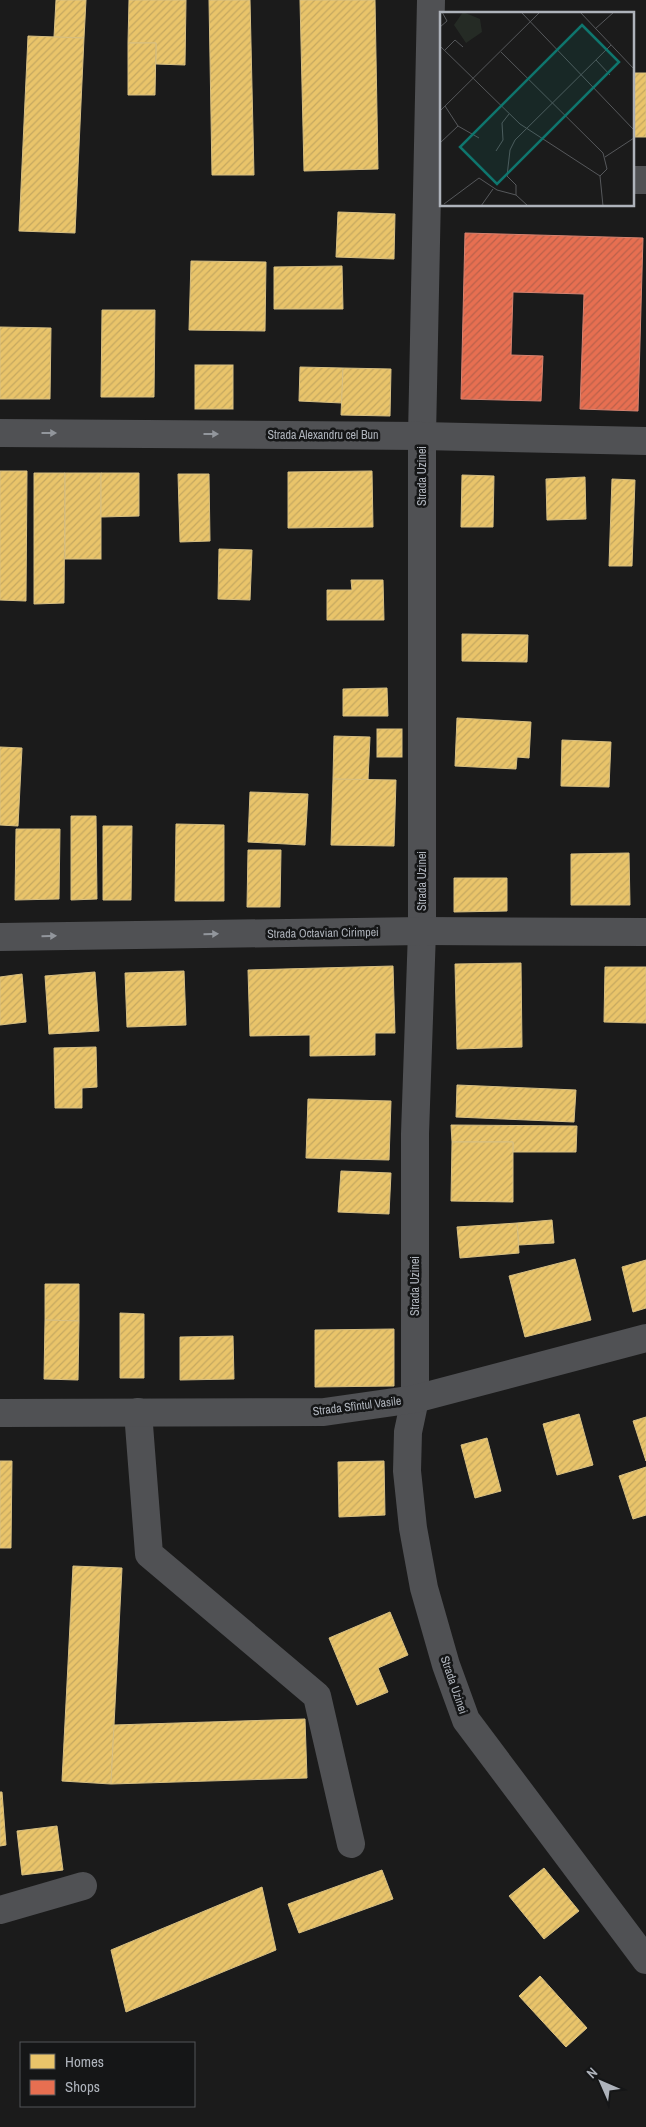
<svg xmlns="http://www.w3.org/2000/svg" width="646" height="2127" font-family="'Archivo Narrow',sans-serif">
<defs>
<pattern id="homes-hatch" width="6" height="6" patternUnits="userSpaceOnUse" patternTransform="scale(1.25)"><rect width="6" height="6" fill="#e9c46a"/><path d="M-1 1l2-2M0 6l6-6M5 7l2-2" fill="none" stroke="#c5a860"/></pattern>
<pattern id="shops-hatch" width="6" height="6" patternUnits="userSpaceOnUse" patternTransform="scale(1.25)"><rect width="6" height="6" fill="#e76f51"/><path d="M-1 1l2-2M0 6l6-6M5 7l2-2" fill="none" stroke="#ba614b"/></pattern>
</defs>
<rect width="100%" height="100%" fill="#1b1b1b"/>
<g fill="url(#homes-hatch)" stroke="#d7bf82">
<path d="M 56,0 L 86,0 L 84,38 L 54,37 Z"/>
<path d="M 129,0 L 186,0 L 185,65 L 156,64 L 156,43 L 128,43 Z"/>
<path d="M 209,0 L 250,0 L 254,175 L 212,175 Z"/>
<path d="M 300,0 L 375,0 L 378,169 L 304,171 Z"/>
<path d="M 28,36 L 84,38 L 75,233 L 19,231 Z"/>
<path d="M 128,43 L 156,43 L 155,95 L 128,95 Z"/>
<rect x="632" y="73" width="14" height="64"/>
<path d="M 338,212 L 395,214 L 394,259 L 336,257 Z"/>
<path d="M 191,261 L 266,262 L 265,331 L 189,330 Z"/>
<path d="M 342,266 L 343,309 L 274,309 L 274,267 Z"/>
<path d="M 102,310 L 155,310 L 154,397 L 101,397 Z"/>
<path d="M 0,327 L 51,328 L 50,399 L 0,399 Z"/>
<rect x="195" y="365" width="38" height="44"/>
<path d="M 300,367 L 343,368 L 342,403 L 299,401 Z"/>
<path d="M 343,368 L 391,369 L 390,416 L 341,415 Z"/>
<path d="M 0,471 L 27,471 L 26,601 L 0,600 Z"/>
<path d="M 372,471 L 373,527 L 288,528 L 288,472 Z"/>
<path d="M 34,473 L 65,473 L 64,603 L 34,604 Z"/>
<rect x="65" y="473" width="36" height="86"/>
<path d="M 101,473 L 139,473 L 139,516 L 101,517 Z"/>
<path d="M 178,474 L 209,474 L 210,541 L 180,542 Z"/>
<path d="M 462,475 L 494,476 L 493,527 L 461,527 Z"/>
<path d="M 585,477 L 586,519 L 547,520 L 546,479 Z"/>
<path d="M 612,479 L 635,480 L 632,566 L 609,566 Z"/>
<path d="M 219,549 L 252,550 L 250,600 L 218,599 Z"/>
<path d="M 351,580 L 383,580 L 384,620 L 327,620 L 327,590 L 352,590 Z"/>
<path d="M 462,634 L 528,635 L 527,662 L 462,661 Z"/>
<path d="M 387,688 L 388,716 L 343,716 L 343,689 Z"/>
<path d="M 457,718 L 531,722 L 529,758 L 517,757 L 516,769 L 455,766 Z"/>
<rect x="377" y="729" width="25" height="28"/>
<path d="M 334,736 L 370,737 L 368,780 L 333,779 Z"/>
<path d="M 562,740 L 611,742 L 609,787 L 561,786 Z"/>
<path d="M 0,747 L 22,748 L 18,826 L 0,825 Z"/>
<path d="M 333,779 L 396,780 L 394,846 L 331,845 Z"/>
<path d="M 250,792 L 308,794 L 305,845 L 248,842 Z"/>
<path d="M 71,816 L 96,816 L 97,899 L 71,900 Z"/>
<path d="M 176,824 L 224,825 L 224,901 L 175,901 Z"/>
<path d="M 103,826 L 132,826 L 131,900 L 103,900 Z"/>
<path d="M 16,829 L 60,829 L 59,899 L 15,900 Z"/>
<path d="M 248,850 L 281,850 L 280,907 L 247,907 Z"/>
<path d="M 629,853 L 630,905 L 571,905 L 571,854 Z"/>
<path d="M 454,878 L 507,878 L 507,911 L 454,912 Z"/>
<path d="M 521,963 L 522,1047 L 457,1049 L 455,964 Z"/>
<path d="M 393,966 L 395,1033 L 375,1033 L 375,1055 L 310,1056 L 310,1035 L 250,1036 L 248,970 Z"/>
<path d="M 605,967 L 646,967 L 646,1023 L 604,1022 Z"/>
<path d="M 184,971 L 186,1025 L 127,1027 L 125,973 Z"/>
<path d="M 95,972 L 99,1031 L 49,1034 L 45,976 Z"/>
<path d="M 22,974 L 26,1022 L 0,1025 L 0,977 Z"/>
<path d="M 96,1047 L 97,1087 L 82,1088 L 82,1108 L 55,1108 L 54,1048 Z"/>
<path d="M 457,1085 L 576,1090 L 574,1122 L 456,1117 Z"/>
<path d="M 308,1099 L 391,1101 L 389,1160 L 306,1158 Z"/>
<path d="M 451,1125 L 577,1126 L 576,1152 L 513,1152 L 513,1142 L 452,1142 Z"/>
<path d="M 452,1142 L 513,1142 L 513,1202 L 451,1201 Z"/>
<path d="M 341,1171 L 391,1173 L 389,1214 L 338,1212 Z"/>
<path d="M 552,1220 L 554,1243 L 519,1245 L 517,1223 Z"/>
<path d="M 517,1223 L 519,1253 L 460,1258 L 457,1227 Z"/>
<path d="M 575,1259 L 591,1320 L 525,1337 L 509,1276 Z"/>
<path d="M 646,1260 L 646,1308 L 633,1312 L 622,1267 Z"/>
<path d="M 45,1284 L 79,1284 L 79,1321 L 45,1320 Z"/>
<path d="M 120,1313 L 144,1314 L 144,1378 L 120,1378 Z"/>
<path d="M 45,1320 L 79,1321 L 78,1380 L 44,1379 Z"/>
<path d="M 394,1329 L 394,1386 L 315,1387 L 315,1330 Z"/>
<path d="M 233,1336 L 234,1379 L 180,1380 L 180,1337 Z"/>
<path d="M 579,1414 L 593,1465 L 557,1475 L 543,1424 Z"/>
<path d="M 646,1417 L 646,1461 L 633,1421 Z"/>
<path d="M 487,1438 L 501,1491 L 475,1498 L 461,1445 Z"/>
<path d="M 0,1461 L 12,1461 L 11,1548 L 0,1548 Z"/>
<path d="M 384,1461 L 385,1515 L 339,1517 L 338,1462 Z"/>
<path d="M 646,1467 L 646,1515 L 633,1519 L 619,1476 Z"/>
<path d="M 73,1566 L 122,1568 L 111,1784 L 62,1781 Z"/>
<path d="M 390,1612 L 408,1655 L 378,1668 L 388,1692 L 357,1705 L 329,1638 Z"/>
<path d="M 305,1719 L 307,1778 L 111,1784 L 114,1725 Z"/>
<path d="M 0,1792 L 2,1792 L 6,1845 L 0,1846 Z"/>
<path d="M 57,1826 L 63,1870 L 22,1875 L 17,1831 Z"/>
<path d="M 544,1868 L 579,1911 L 544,1939 L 509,1896 Z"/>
<path d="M 382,1870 L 393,1899 L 299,1933 L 288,1904 Z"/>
<path d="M 262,1887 L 276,1950 L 126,2012 L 111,1950 Z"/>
<path d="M 540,1976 L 587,2028 L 566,2047 L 519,1996 Z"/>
</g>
<path fill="url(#shops-hatch)" stroke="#d68371" d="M 465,233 L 643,238 L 638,411 L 580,409 L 584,294 L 513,292 L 511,355 L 543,356 L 541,401 L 461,399 Z"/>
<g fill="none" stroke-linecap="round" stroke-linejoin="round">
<g stroke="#505154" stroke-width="28">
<path d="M 431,0 L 422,436 L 422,931 L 415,1134 L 415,1399 L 408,1432 L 407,1471 L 413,1528 L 424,1588 L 446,1665 L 466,1720 L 646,1960"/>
<path d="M 632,180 L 646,180"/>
<path d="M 0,433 L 422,436 L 646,441"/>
<path d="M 0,937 L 422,931 L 646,932"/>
<path d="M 138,1412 L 149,1554 L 317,1696 L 351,1844"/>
<path d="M 0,1413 L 324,1412 L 415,1399 L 646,1338"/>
<path d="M 0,1910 L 83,1886"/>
</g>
</g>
<defs><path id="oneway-solid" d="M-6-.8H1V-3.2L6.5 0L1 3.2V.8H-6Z" transform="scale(1.25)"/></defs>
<g fill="#92969c">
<use href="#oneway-solid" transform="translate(49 433)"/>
<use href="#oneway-solid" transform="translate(211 434)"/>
<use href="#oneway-solid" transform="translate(211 934) rotate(-1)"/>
<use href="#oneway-solid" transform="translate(49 936) rotate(-1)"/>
</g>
<g text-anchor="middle" stroke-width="5" stroke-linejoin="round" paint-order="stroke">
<g font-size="12" fill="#aeb3bb" stroke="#151617">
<text x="323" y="439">Strada Alexandru cel Bun</text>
<text transform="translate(422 476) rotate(-90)" y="4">Strada Uzinei</text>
<text transform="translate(422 881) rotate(-90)" y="4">Strada Uzinei</text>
<text transform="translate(323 933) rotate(-1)" y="4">Strada Octavian Cirimpei</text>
<text transform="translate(415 1286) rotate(-90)" y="4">Strada Uzinei</text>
<text transform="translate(357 1406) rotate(-7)" y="4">Strada Sfîntul Vasile</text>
<text transform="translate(454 1685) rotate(71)" y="4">Strada Uzinei</text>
</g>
</g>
<g transform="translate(440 12)">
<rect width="194" height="194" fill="#1b1b1b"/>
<path d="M 23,0 L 40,7 L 42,20 L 26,31 L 14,13 Z" fill="#252b25"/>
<path fill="none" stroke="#56585b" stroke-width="1" d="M 81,0 L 194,118M 140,0 L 194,57M 0,15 L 7,9 L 2,0M 155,17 L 174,0M 0,34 L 80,112 L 160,164 L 163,194M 5,38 L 15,28 L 23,35M 61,40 L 163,141 L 167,157 L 160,164M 156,48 L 170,63M 0,99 L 100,0M 18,114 L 39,126M 0,131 L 18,114 L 5,94M 56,139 L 63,128 L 62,111 L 69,102M 165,145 L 194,126M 76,183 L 76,173 L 67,164 L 70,138 L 75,128 L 171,33M 4,192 L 39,166 L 57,178 L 76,183 L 88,194M 41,194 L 53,177"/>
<path fill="#0f766e" fill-opacity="0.15" stroke="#0f766e" stroke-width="2.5" d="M 142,13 L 179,50 L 57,172 L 20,135 Z"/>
<rect width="194" height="194" fill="none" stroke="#aeb3bb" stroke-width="2.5"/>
</g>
<rect x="20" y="2042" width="175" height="65" fill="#151617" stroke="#525559"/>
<rect x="30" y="2054" width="25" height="15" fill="#e9c46a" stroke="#525559"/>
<text x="65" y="2067" font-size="15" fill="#aeb3bb">Homes</text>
<rect x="30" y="2080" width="25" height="15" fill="#e76f51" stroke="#525559"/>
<text x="65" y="2092" font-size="15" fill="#aeb3bb">Shops</text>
<g transform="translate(601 2082) rotate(315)" stroke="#151617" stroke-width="4" paint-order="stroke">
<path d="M0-4L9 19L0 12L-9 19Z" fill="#aeb3bb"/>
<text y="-8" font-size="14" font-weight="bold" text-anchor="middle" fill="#aeb3bb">N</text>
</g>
</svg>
